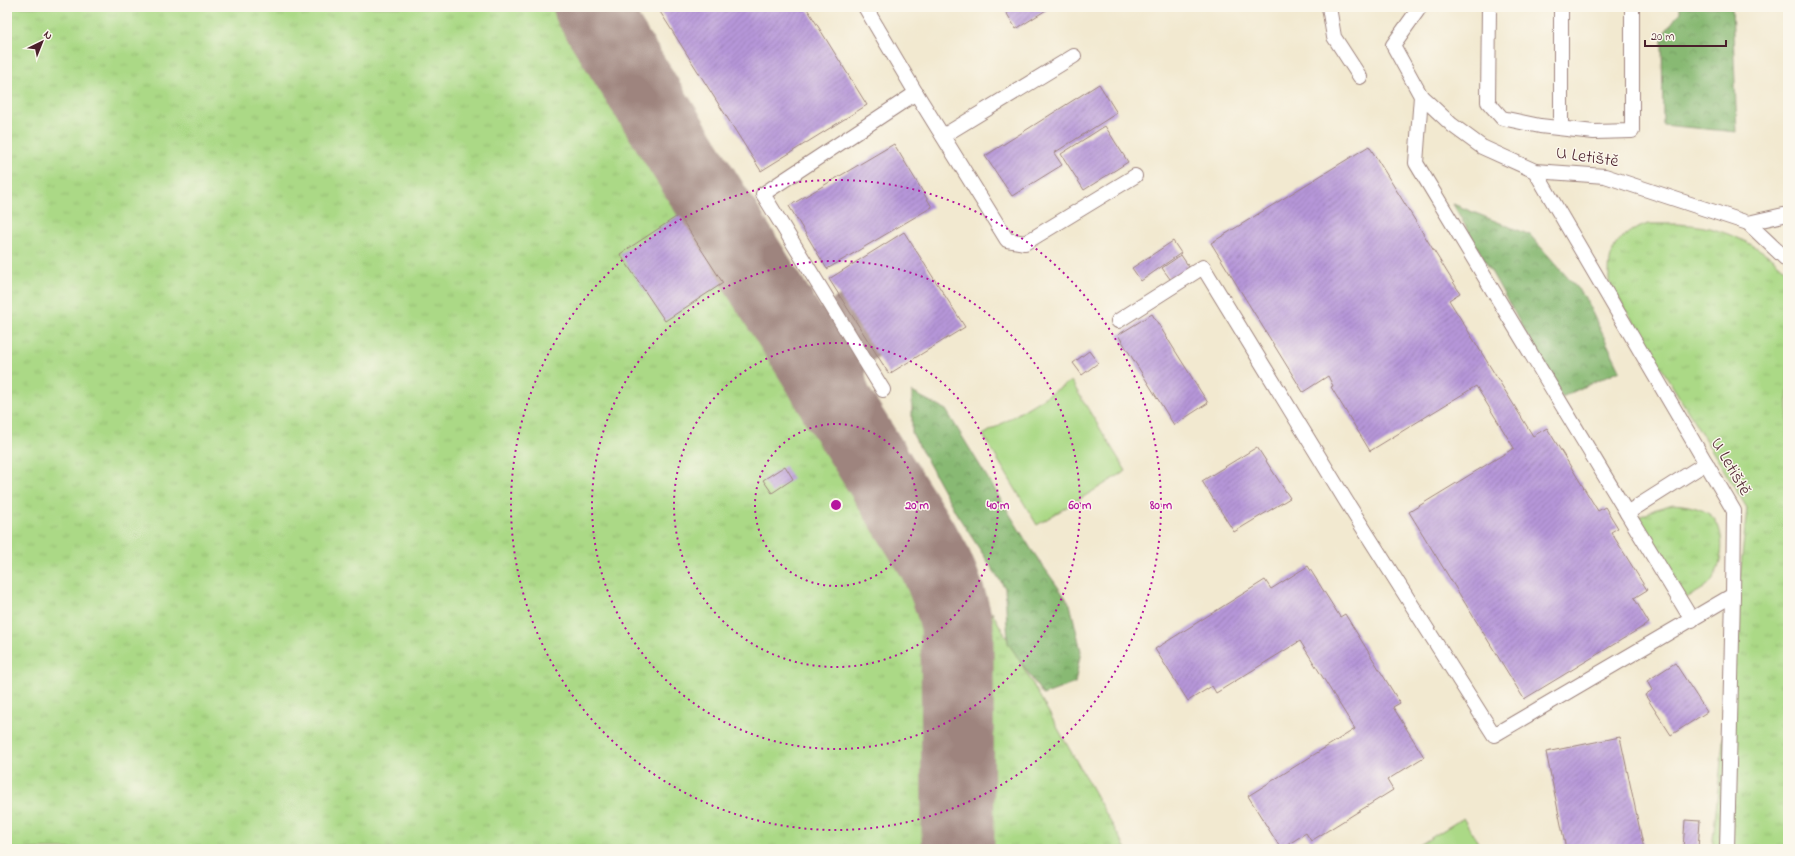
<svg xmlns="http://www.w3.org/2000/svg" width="1795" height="856" viewBox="0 0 1795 856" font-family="'Indie Flower',sans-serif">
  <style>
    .grass { fill: url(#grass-tufts); stroke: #7a7c58 }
    .forest { fill: url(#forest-crowns); stroke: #696c4f }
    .pitch { fill: #abd986; stroke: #7a7c58 }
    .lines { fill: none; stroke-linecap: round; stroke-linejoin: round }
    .taxiway { stroke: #9e847e; stroke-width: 73 }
    .building { fill: url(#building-hatch) }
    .lane-casing { stroke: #9e847e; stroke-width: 16 }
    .lane { stroke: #fff; stroke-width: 14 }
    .ring { fill: none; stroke: #b5179e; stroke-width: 2; stroke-dasharray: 2 4 }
    .labels { text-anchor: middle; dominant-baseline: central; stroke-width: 3; stroke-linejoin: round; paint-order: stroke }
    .street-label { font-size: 18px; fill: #4a1f2b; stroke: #fbf7ec }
    .centre { fill: #b5179e; stroke: #fbf7ec; stroke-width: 2 }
    .ring-label { font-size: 12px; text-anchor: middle; font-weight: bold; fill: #b5179e; stroke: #fbf7ec; stroke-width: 3; stroke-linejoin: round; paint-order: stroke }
  </style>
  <defs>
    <pattern id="grass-tufts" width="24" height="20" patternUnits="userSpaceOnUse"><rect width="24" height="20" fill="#abd986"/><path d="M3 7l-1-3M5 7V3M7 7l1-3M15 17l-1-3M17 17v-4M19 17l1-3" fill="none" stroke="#95ba74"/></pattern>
    <pattern id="forest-crowns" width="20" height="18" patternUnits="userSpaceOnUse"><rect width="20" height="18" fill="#88b973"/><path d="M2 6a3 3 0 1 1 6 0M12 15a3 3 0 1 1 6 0" fill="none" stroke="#71965f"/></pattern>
    <pattern id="building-hatch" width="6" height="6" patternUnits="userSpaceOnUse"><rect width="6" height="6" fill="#b696d9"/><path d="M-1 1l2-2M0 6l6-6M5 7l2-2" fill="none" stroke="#967ab0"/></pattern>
  </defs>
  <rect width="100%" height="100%" fill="#fbf7ec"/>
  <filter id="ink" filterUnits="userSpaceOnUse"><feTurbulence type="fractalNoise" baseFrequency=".025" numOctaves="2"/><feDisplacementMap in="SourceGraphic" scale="8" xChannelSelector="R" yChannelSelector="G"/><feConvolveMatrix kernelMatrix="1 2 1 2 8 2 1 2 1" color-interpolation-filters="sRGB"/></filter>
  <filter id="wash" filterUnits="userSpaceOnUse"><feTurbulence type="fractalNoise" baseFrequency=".012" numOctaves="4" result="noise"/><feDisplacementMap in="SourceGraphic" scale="16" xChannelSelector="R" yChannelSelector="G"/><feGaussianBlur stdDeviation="0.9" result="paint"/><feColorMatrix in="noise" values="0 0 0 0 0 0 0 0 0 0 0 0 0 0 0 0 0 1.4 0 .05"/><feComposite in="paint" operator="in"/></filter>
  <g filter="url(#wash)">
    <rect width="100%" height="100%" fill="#f2e9d0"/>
    <g class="grass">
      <polygon points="7,7 551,7 917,593 925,624 928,677 928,849 7,849"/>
      <path d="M1648 224C1667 224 1689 223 1709 228 1736 235 1769 251 1788 273V849H1712L1747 508 1609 282C1608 248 1615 236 1648 224Z"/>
      <path d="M1673 504C1685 505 1699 507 1709 514 1727 526 1724 564 1712 580 1706 589 1693 594 1684 599L1637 518 1656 509Z"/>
      <polygon points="992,612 1126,849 988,849 987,676"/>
    </g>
    <g class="forest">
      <polygon points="1680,7 1732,7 1737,132 1663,125 1662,36 1680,12"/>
      <polygon points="1453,204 1530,235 1584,296 1620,370 1562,397"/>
      <polygon points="912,392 946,410 1031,549 1070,604 1081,651 1075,683 1043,695 1008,643 1005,588 956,513 912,433"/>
    </g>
    <g class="pitch">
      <polygon points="1071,381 1126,471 1037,525 983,435"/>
      <polygon points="1463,818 1482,849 1413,849"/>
    </g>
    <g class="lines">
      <g class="taxiway">
        <path d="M590 7 817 370 837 405 934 560C944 582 952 603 957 626L958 849"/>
        <path d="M837 405C829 388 824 360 837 343 843 336 851 331 859 326"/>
      </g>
    </g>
    <g id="blocks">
      <g class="building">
        <polygon points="657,7 806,7 867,105 761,171"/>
        <polygon points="1003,7 1051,7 1016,29"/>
        <polygon points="1099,84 1117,113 1054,153 1062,165 1012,196 985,156"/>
        <polygon points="1105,126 1128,162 1084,190 1061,154"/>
        <polygon points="894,144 932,207 827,269 789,206"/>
        <polygon points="1369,146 1460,293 1449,300 1533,436 1547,428 1598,511 1605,507 1618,528 1611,532 1647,590 1634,598 1649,623 1524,699 1409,512 1514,448 1476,386 1370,451 1331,387 1333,386 1328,376 1303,392 1211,243"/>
        <polygon points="679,215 723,283 665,321 620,254"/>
        <polygon points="904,232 965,327 889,374 829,279"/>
        <polygon points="1173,241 1181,253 1141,281 1132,268"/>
        <polygon points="1181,255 1191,270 1173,283 1162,268"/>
        <polygon points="1152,314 1208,403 1174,425 1118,335"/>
        <polygon points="1089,351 1098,363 1082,375 1073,363"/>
        <polygon points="1257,447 1290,498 1234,532 1202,481"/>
        <polygon points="785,466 793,479 772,493 763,480"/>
        <polygon points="1308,566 1340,617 1345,614 1400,703 1393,707 1424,757 1387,780 1393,790 1311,841 1306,833 1281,849 1248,796 1355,729 1300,641 1216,693 1212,686 1188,701 1155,649 1265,580 1271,589"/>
        <polygon points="1675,663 1707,712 1671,735 1645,695 1652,690 1647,681"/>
        <polygon points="1620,737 1644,849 1566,849 1546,752"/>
        <polygon points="1685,820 1700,821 1698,849 1683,849"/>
      </g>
    </g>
  </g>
  <g filter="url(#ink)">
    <use href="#blocks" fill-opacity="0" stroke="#9e847e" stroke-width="1"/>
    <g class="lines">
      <g class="lane-casing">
        <g id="lane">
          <polyline points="865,7 916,93 763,194 883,390"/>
          <polyline points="1329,7 1334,37 1360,77"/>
          <polyline points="1420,7 1393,45 1421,96 1452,125 1482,147 1535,171 1605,176 1748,223 1788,261"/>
          <polyline points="1489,7 1488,102 1502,118 1540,126 1594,132 1632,131 1632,7"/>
          <polyline points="1561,7 1561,128"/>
          <polyline points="916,93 1007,240 1025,243 1135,176"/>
          <polyline points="1421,96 1416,163 1627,513 1706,463"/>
          <polyline points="943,136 1074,56"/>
          <polyline points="1535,171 1734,511 1733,595 1727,849"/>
          <polyline points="1748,223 1788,214"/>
          <polyline points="1118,321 1203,267 1346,501 1494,735 1733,595"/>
          <polyline points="1627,513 1692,620"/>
        </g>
      </g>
      <use href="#lane" class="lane"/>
    </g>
  </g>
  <g class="ring">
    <circle cx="836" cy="505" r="81"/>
    <circle cx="836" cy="505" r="162"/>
    <circle cx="836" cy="505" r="244"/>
    <circle cx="836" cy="505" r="325"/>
  </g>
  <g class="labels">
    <g class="street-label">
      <text transform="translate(1587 158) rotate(8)">U Letiště</text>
      <text transform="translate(1730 467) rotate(60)">U Letiště</text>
    </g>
  </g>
  <circle cx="836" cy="505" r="6" class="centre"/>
  <g class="ring-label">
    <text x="917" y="509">20 m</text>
    <text x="998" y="509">40 m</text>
    <text x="1080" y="509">60 m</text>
    <text x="1161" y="509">80 m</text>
  </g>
  <rect width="1795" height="856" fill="none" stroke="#fbf7ec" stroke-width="24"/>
  <g transform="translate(42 42) rotate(43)" stroke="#fbf7ec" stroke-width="3" paint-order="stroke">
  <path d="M0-3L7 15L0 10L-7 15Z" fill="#4a1f2b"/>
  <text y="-6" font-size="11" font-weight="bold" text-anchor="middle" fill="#4a1f2b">N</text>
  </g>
  <path d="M1645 40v6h81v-6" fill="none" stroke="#4a1f2b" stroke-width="2"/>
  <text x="1651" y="40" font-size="12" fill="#4a1f2b" stroke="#fbf7ec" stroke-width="3" paint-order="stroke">20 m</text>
</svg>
